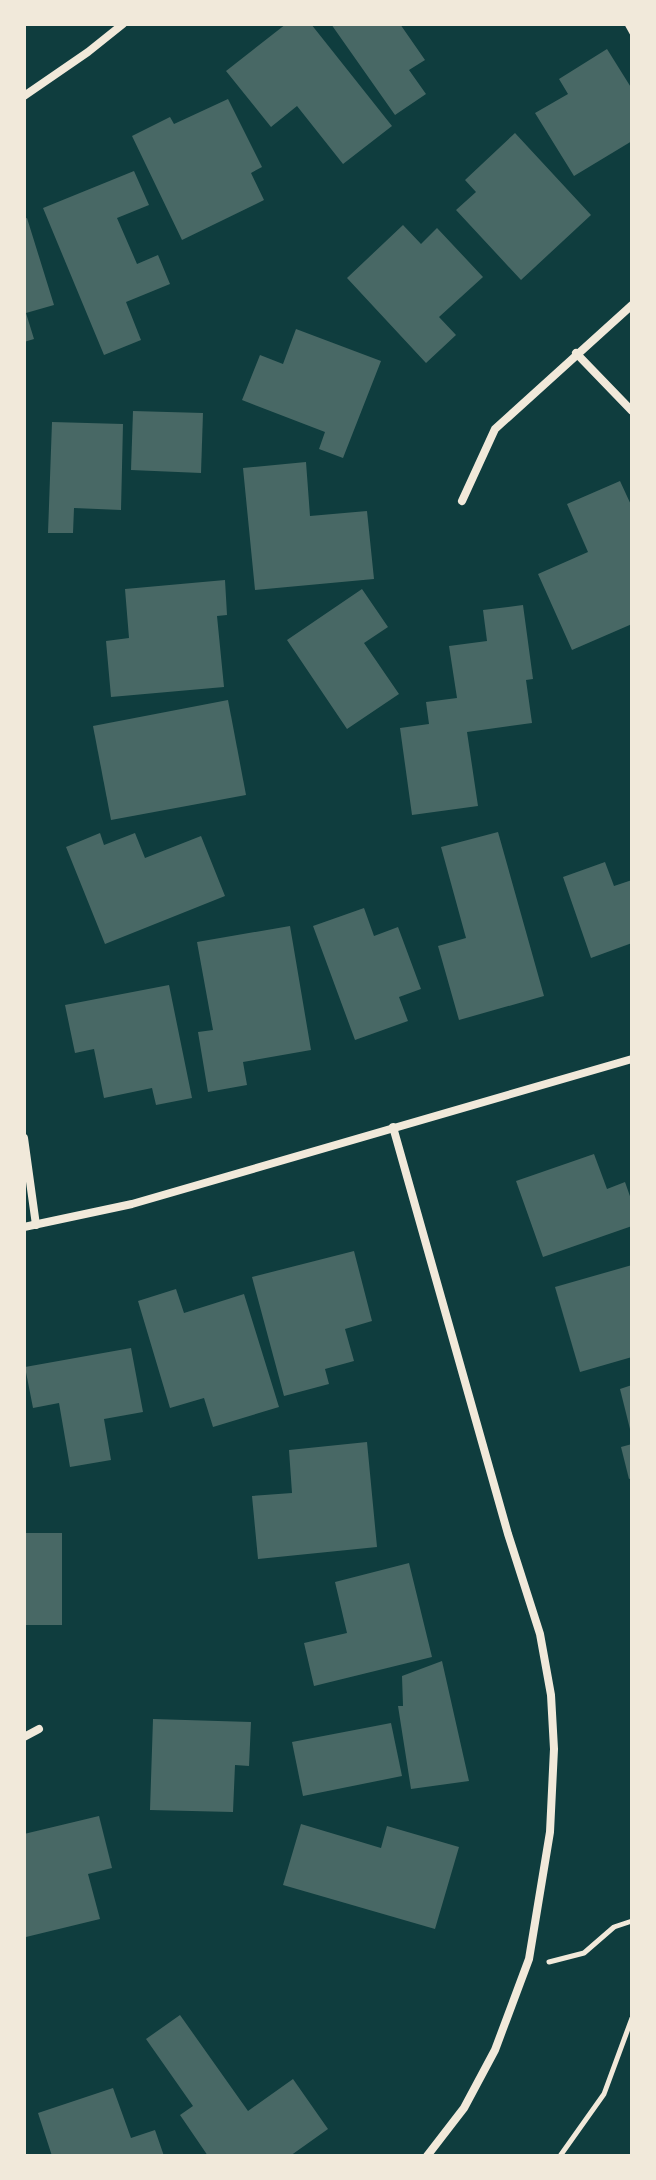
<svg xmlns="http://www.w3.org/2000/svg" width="656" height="2180" viewBox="0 0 656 2180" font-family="'PT Serif',serif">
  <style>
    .building { fill: #486865 }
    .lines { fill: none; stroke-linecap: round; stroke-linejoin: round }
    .path { stroke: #f1e9da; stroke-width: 5 }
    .minor { stroke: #f1e9da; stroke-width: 8 }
  </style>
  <rect width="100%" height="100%" fill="#0f3d3e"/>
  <g class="building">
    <polygon points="286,24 311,24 392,126 343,164 297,106 271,127 226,71"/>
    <polygon points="331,24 400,24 425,60 409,70 426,94 395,115"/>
    <polygon points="607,49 632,89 632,141 574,176 535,113 568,94 559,79"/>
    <polygon points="228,99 262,167 251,173 264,200 182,240 132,136 170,117 174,124"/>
    <polygon points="515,133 591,215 521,280 456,210 476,192 465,180"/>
    <polygon points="134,171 149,205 117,218 137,264 158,255 170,284 126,302 141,340 104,355 43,208"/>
    <polygon points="27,218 54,305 26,313 34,339 24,342 24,219"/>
    <polygon points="403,225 421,244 437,228 483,277 439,317 456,335 426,363 347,278"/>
    <polygon points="296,329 381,361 343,458 319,449 325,432 242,400 260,355 283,364"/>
    <polygon points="133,411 203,413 201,473 131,470"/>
    <polygon points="52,422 123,424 121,510 74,508 73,533 48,533"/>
    <polygon points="306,462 310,516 367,511 374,579 255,590 243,468"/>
    <polygon points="620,481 632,507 632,624 572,650 538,574 588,552 567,504"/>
    <polygon points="225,580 227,615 217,616 224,687 111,697 106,641 129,638 125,589"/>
    <polygon points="362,589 388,627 364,643 399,694 347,729 287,640"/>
    <polygon points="523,605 533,679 526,680 532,723 467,732 478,806 412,815 400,728 429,724 426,702 457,698 449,646 487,641 483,610"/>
    <polygon points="228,700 246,795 111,820 93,726"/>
    <polygon points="498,832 544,996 459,1020 438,946 466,938 441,847"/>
    <polygon points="100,833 104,845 135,833 145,858 201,836 225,896 105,944 66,847"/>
    <polygon points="605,862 614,886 632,880 632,943 591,958 563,877"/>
    <polygon points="364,908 374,936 398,927 421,989 399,997 408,1021 355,1040 313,926"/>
    <polygon points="290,926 311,1050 243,1062 247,1085 208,1092 198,1032 213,1030 197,942"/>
    <polygon points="169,985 192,1098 156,1105 152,1088 104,1098 94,1049 75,1053 65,1005"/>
    <polygon points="594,1154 607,1189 625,1182 632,1202 632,1226 543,1257 516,1181"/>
    <polygon points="354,1251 372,1321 345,1329 354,1361 325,1369 329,1384 284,1396 252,1277"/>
    <polygon points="632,1265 632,1357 580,1372 555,1287"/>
    <polygon points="176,1289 184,1313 244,1294 279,1407 213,1427 204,1398 170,1408 138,1301"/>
    <polygon points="131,1348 143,1412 104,1419 111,1460 70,1467 59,1403 33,1408 25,1367"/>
    <polygon points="632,1385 632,1433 631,1433 620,1389"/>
    <polygon points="367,1442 377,1547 258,1559 252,1496 292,1493 289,1450"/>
    <polygon points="632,1444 632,1478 629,1479 621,1447"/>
    <rect x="24" y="1533" width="38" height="92"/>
    <polygon points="409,1563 432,1657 314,1686 304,1643 347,1633 335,1582"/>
    <polygon points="442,1661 469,1781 411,1789 398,1706 403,1706 402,1676"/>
    <polygon points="153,1719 251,1722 249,1766 235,1765 233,1812 150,1810"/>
    <polygon points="391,1723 402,1776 303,1796 292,1742"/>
    <polygon points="99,1816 112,1868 88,1874 100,1919 26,1937 24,1834"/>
    <polygon points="301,1824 381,1848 387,1826 459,1847 435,1929 283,1885"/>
    <polygon points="180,2015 248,2111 293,2079 328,2129 290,2156 208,2156 180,2115 193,2106 146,2039"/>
    <polygon points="113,2088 131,2138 155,2130 164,2156 52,2156 38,2113"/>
  </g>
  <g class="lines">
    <g class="path">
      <polyline points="627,24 632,33"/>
      <polyline points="549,1962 584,1953 614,1927 632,1921"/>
      <polyline points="560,2156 604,2094 632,2018"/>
    </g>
    <g class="minor">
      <polyline points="24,96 88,52 123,24"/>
      <polyline points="576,353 632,411"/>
      <polyline points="462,501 495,429 632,305"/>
      <polyline points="393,1127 508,1534 540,1634 551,1695 554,1749 550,1832 529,1959 495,2050 464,2108 427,2156"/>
      <polyline points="24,1138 36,1225"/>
      <polyline points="24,1227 132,1204 632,1059"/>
      <polyline points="24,1737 39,1729"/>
    </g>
  </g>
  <rect width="656" height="2180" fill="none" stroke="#f1e9da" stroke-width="52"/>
</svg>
